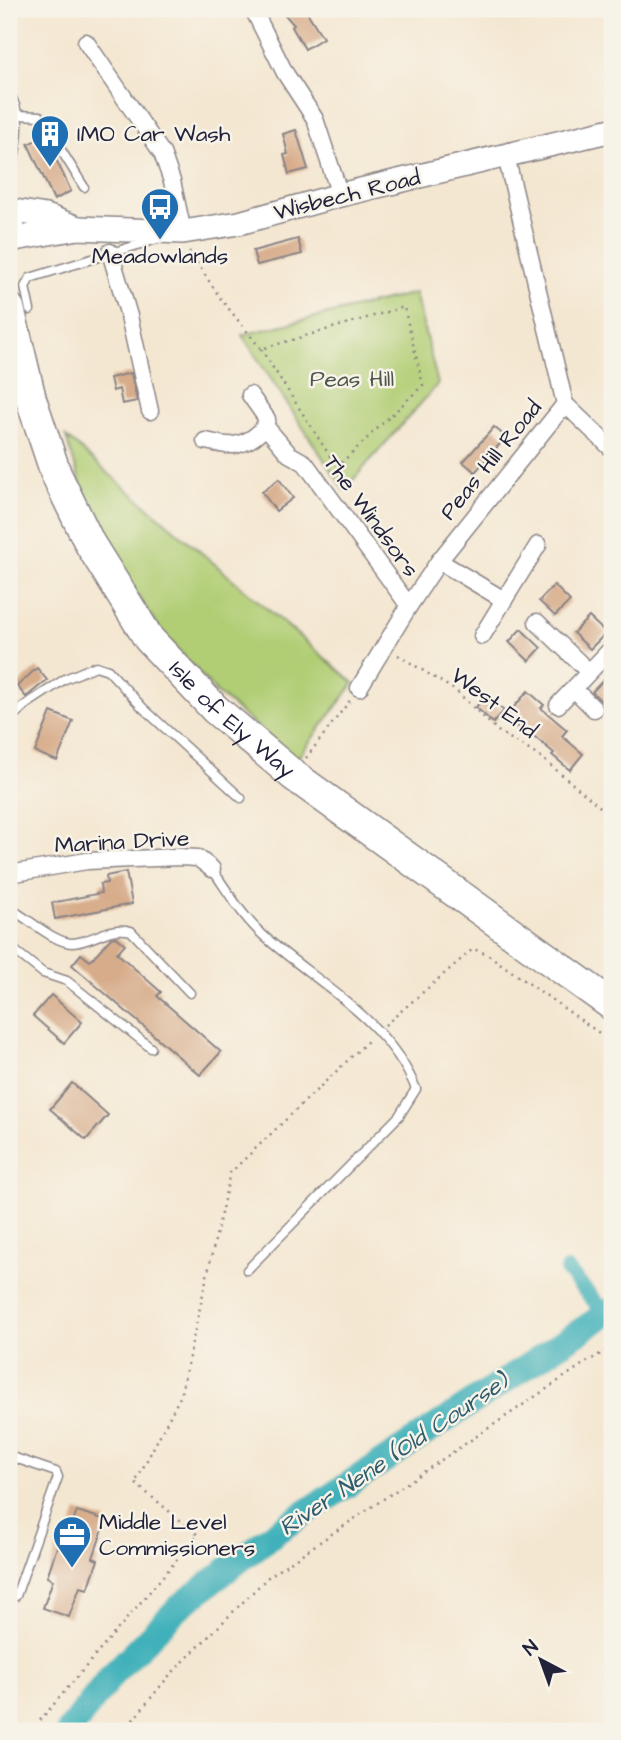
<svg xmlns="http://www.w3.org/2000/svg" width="621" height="1740" viewBox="0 0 621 1740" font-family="'Architects Daughter',sans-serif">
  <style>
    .green { fill: #b1ce75; stroke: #6a7858; stroke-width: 2 }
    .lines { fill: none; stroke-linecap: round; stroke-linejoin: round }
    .canal { stroke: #41b1ba; stroke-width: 16 }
    .river { stroke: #41b1ba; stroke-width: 26 }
    .building { fill: #d7ac8a }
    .lane-casing { stroke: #8b8486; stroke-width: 11 }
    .street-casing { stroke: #8b8486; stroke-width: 19 }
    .secondary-casing { stroke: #8b8486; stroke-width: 26 }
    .highway-casing { stroke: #8b8486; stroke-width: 33 }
    .path { stroke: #8b8486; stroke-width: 2.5; stroke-dasharray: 2 5; stroke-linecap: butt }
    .lane { stroke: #fff; stroke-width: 8 }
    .street { stroke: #fff; stroke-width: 16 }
    .secondary { stroke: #fff; stroke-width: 23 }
    .highway { stroke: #fff; stroke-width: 30 }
    .labels { text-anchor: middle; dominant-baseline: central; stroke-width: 5; stroke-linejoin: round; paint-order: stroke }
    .poi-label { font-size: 23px; fill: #22223b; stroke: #f7f3e8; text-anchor: start }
    .street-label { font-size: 23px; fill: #22223b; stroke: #f7f3e8 }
    .park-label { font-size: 23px; fill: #4d564c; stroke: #f7f3e8 }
    .water-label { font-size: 24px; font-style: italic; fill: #2e5b6e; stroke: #f7f3e8 }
  </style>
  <rect width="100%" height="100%" fill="#f7f3e8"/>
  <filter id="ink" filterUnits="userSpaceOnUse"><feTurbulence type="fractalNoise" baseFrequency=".0143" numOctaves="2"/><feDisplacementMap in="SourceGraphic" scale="14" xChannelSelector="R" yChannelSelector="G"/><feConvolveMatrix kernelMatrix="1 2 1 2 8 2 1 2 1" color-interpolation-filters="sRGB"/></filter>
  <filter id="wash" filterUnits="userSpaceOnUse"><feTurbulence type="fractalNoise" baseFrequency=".00686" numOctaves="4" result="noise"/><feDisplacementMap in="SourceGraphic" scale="28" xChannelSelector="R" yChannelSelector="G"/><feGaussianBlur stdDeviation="1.57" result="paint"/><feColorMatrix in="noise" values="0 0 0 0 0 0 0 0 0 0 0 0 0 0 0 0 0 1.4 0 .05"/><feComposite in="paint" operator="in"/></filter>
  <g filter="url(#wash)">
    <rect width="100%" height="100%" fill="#f4e7d1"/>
    <g class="green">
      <polygon points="415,293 438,384 344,490 242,335"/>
      <polygon points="66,437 354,683 296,760 217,693 161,631 121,570 87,503"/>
    </g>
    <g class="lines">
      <polyline class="canal" points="567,1270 606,1314"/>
      <polyline class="river" points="69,1731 112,1675 179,1607 276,1532 612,1310"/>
    </g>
    <g id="blocks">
      <g class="building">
        <polygon points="280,9 305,9 323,38 305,49 292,27 294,25"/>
        <polygon points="296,130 308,169 289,174 284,155 288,154 283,134"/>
        <polygon points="45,136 71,191 54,200 28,144"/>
        <polygon points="298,239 302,254 257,265 253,251"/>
        <polygon points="131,373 137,401 122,404 119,389 113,391 110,378"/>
        <polygon points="494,427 506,437 475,472 463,462"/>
        <polygon points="279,479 293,498 276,511 262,492"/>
        <polygon points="554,585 570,601 555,616 539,601"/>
        <polygon points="589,617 606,633 590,649 573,633"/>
        <polygon points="521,629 541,648 529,661 509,642"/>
        <polygon points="37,668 47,680 26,697 17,686"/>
        <polygon points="612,671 612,701 607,707 592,692"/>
        <polygon points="528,691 544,705 541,708 567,730 562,736 583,754 570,770 552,755 554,753 524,728 521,730 506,716"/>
        <polygon points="486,695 504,711 493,723 476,707"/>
        <polygon points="51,712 73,721 57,761 35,752"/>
        <polygon points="126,872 132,904 55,919 52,903 101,893 100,884 107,883 106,876"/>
        <polygon points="116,937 125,944 117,953 161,992 157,996 221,1052 200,1075 72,965 81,954 90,961 111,938"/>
        <polygon points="51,995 82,1022 64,1043 33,1016"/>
        <polygon points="72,1083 108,1115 86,1140 50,1109"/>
        <polygon points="77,1511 106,1520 93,1558 98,1560 88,1589 80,1587 69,1617 43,1608 53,1580 47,1577 57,1547 64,1549"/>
      </g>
    </g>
  </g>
  <g filter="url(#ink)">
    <use href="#blocks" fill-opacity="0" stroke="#8b8486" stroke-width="2"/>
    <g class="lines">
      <g class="lane-casing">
        <g id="lane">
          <path d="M9 94C25 114 16 154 9 177"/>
          <polyline points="18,115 40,116 84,187"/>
          <polyline points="30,310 25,287 30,278 157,239"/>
          <polyline points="9,720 24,706 65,679 96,666 108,670 143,708 241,798"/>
          <path d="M212 869C229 893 243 918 265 937 319 984 388 1020 416 1089L399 1116 247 1270"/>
          <path d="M9 908C25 916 54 943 72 943 93 942 109 925 131 931L190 993"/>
          <polyline points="9,946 43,973 67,981 151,1048"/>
          <polyline points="9,1456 56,1472 58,1477 16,1596"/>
        </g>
      </g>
      <g class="street-casing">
        <g id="street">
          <polyline points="253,9 285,73 315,119 340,195"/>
          <polyline points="86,42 162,153 172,181 183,232"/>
          <polyline points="110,252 129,316 150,411"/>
          <polyline points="565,404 612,449"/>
          <polyline points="266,427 289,454 305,463 409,606"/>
          <path d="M205 441C213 442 224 446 233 445 247 444 265 432 267 419L250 395"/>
          <polyline points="439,561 504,600 538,545"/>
          <polyline points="537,622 589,672"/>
          <polyline points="482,636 504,600"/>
          <polyline points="359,688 409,606 439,561 565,404 506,156"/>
          <polyline points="574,689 594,709"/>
          <polyline points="558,705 612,648"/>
          <polyline points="9,874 87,861 179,857 198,858 212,869"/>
        </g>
      </g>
      <g class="secondary-casing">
        <g id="secondary">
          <polyline points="9,210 46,216 75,227"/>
          <polyline points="9,240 78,228 183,232 239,223 340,195 612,130"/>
        </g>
      </g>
      <g class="highway-casing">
        <g id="highway">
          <polyline points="9,214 9,234"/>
          <path id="s1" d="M9 308 31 399 56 474 90 544 149 639 215 709 293 775 612 1005"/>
        </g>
      </g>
      <g class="path">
        <polyline points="189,251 221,299 261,349 404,307 423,385 337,467"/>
        <polyline points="261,349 337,467 343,487"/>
        <polyline points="398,655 456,691 498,731 542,758 612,817"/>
        <polyline points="306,758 351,699"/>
        <polyline points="385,1025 473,949 487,954 612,1042"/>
        <polyline points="31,1731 198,1535 135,1483 180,1397 230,1173 370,1039"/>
        <polyline points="124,1731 168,1677 268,1577 582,1365 612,1347"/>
      </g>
      <use href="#lane" class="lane"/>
      <use href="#street" class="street"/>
      <use href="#secondary" class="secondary"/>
      <use href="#highway" class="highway"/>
    </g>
  </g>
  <defs>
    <g id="building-pin" transform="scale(2.0125)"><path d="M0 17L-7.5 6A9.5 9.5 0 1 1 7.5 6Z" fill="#1f6fb2" stroke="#f7f3e8"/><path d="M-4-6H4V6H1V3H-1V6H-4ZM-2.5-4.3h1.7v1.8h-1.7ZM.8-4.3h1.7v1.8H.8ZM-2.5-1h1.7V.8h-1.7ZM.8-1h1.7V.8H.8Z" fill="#fff"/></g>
    <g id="bus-pin" transform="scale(2.0125)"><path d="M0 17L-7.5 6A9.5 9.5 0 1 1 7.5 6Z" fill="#1f6fb2" stroke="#f7f3e8"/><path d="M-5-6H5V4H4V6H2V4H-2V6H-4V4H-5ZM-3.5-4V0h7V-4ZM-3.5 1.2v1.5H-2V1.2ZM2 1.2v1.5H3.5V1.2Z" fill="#fff"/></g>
    <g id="office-pin" transform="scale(2.0125)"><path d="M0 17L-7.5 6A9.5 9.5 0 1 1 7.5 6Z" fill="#1f6fb2" stroke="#f7f3e8"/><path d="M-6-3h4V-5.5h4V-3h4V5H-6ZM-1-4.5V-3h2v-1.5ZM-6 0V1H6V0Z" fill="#fff"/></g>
  </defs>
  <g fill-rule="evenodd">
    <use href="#building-pin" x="50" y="134"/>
    <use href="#bus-pin" x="160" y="207"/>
    <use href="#office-pin" x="72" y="1535"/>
  </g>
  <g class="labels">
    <g class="poi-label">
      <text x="77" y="134">IMO Car Wash</text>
      <text x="160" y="256" text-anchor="middle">Meadowlands</text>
      <text x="99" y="1522">Middle Level<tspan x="99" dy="26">Commissioners</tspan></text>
    </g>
    <g class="street-label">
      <text transform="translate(347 195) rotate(-14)">Wisbech Road</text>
      <text transform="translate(491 460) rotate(-51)">Peas Hill Road</text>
      <text transform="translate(371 516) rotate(54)">The Windsors</text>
      <text transform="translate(494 703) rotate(37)">West End</text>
      <text stroke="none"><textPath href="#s1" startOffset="478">Isle of Ely Way</textPath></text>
      <text transform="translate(122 842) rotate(-3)">Marina Drive</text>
    </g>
    <g class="park-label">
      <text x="352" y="379">Peas Hill</text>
    </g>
    <g class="water-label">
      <text transform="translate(394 1455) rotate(-34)">River Nene (Old Course)</text>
    </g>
  </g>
  <rect width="621" height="1740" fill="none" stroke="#f7f3e8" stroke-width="35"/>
  <g transform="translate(541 1660) rotate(319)" stroke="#f7f3e8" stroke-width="5" paint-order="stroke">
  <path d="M0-5L12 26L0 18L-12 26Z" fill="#22223b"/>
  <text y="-10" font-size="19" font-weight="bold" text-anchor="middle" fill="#22223b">N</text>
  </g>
</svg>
